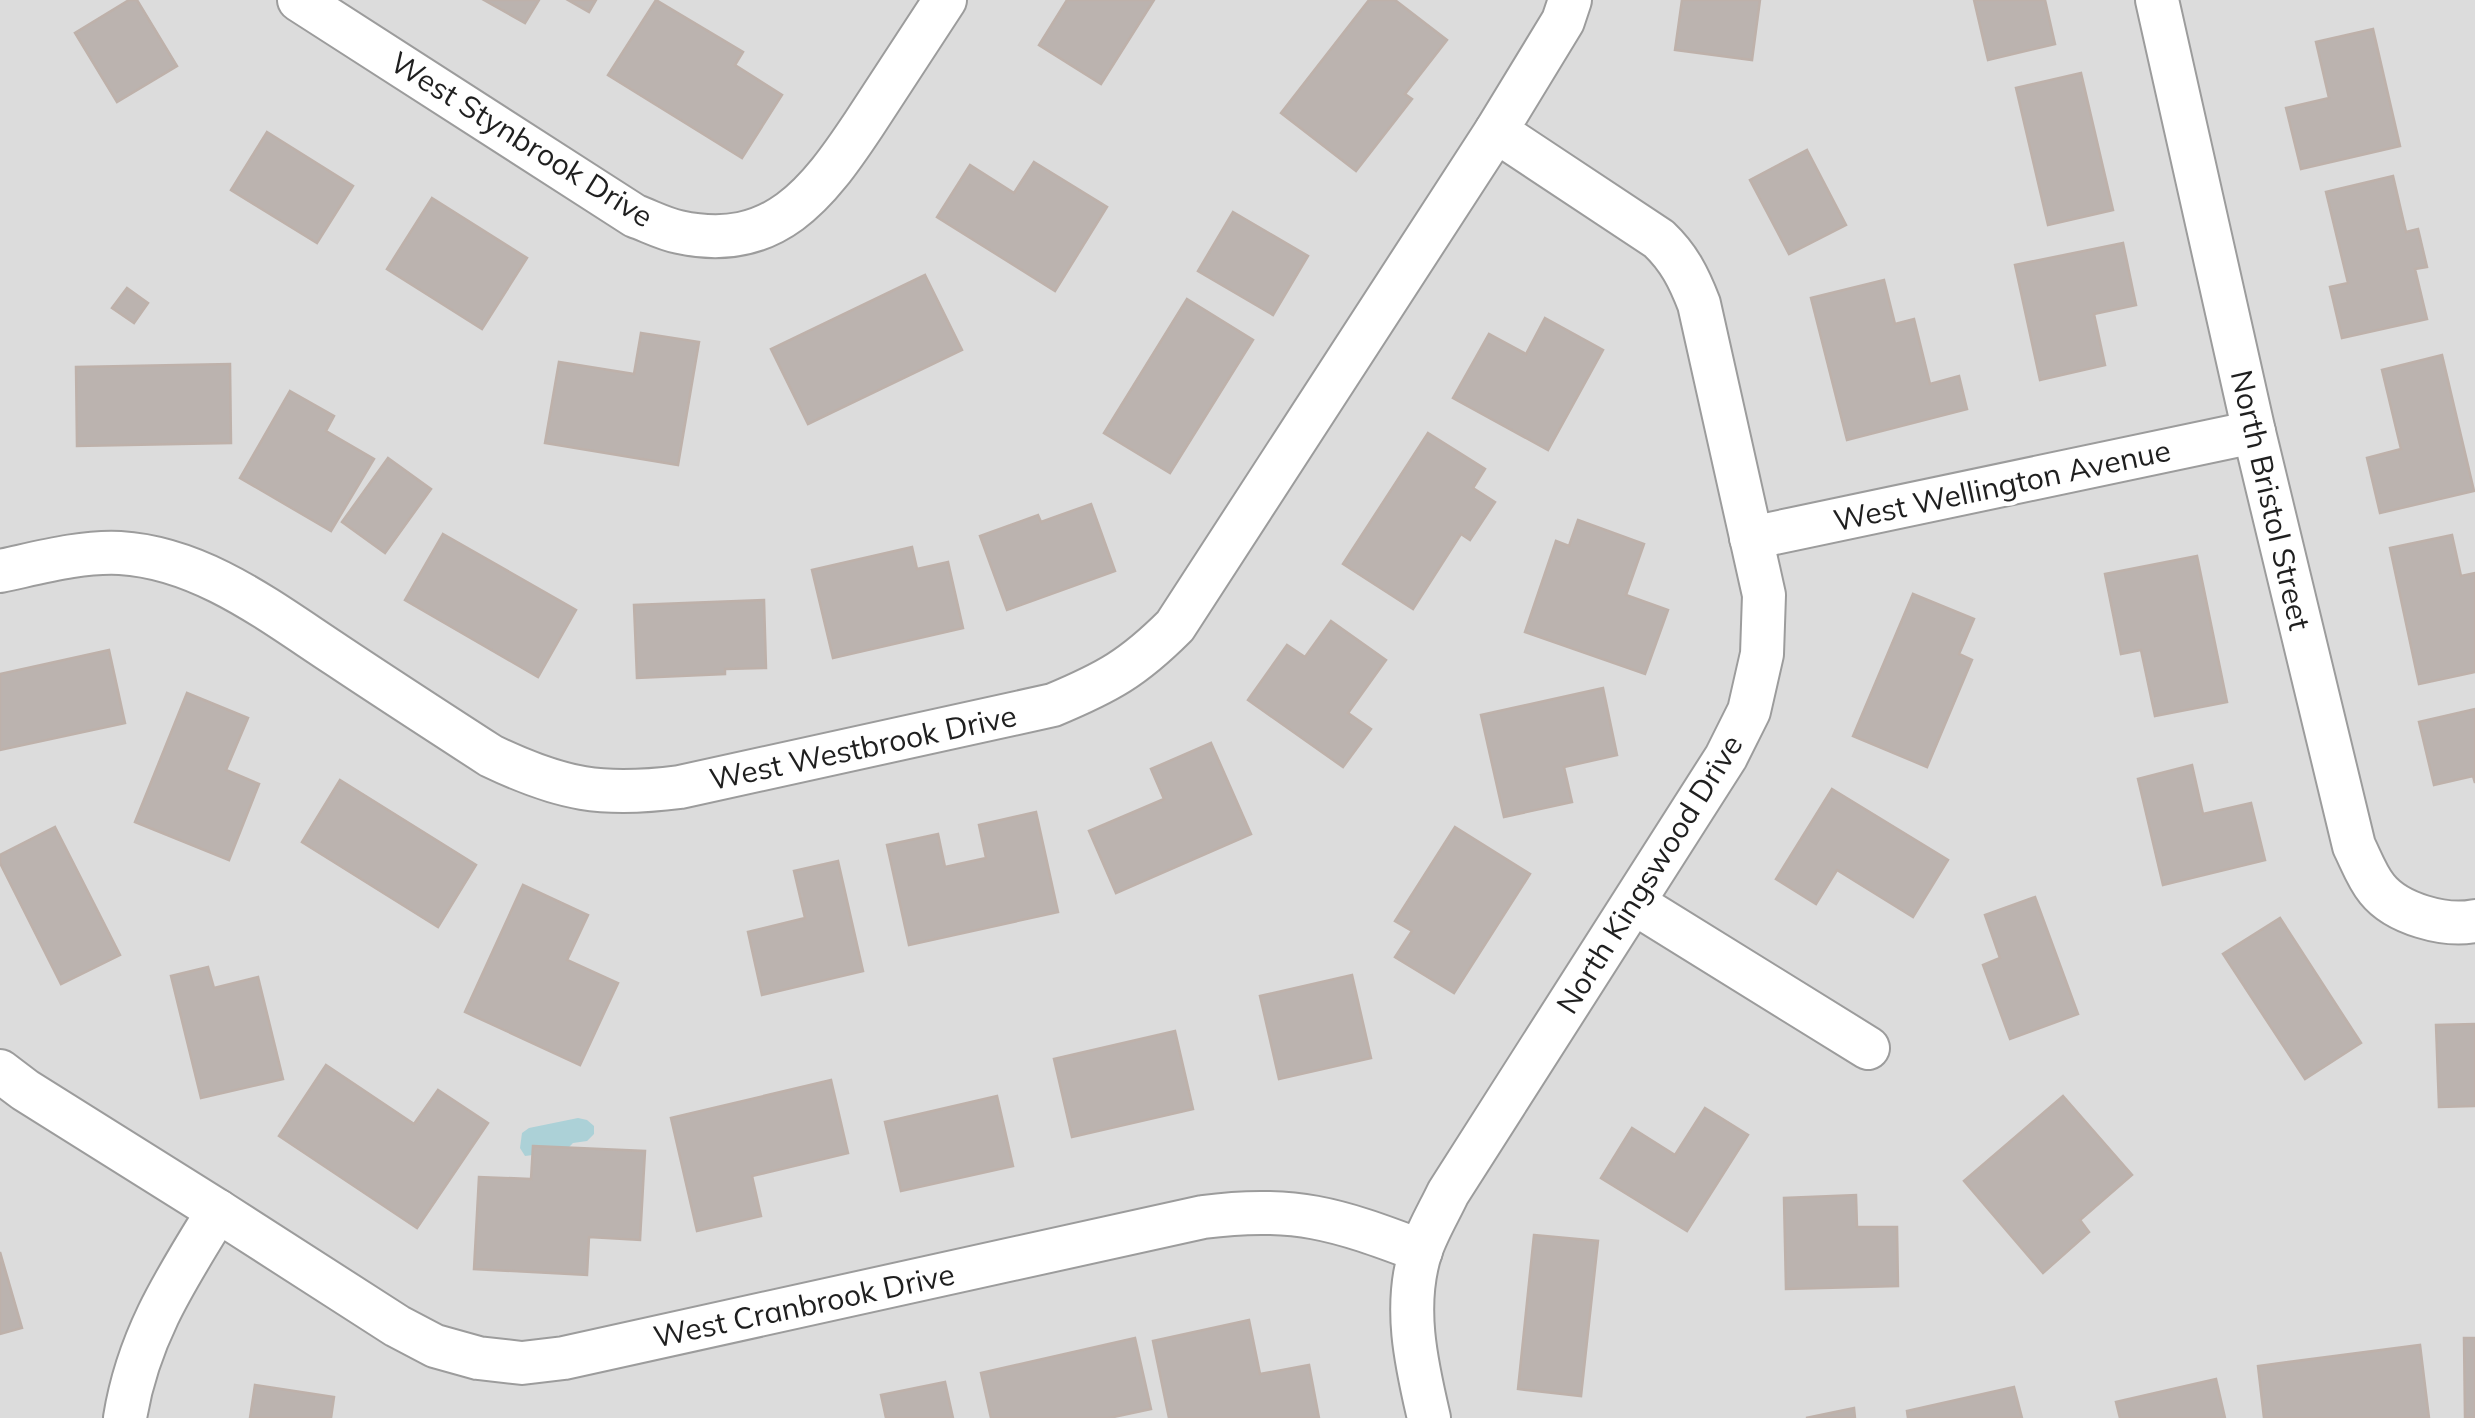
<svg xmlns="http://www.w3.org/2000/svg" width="2475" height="1418" viewBox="0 0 2475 1418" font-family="Mulish,sans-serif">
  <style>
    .residential { fill: #dcdcdc }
    .water { fill: #acd1d7 }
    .building { fill: #bbb3af; stroke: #beb1aa; stroke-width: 2.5 }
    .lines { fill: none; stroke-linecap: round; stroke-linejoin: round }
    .minor-casing { stroke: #9c9c9c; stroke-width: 46 }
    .minor { stroke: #fff; stroke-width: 42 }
    .labels { text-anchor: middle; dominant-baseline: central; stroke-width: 9; stroke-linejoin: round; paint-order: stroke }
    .street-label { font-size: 30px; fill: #1f1f1f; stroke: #fff }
  </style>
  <rect width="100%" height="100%" fill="#eeebe6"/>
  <rect class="residential" x="0" y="0" width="2475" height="1418"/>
  <polygon class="water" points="578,1118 587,1120 594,1126 594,1134 587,1141 573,1143 568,1148 533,1155 525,1156 520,1148 522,1133 529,1128"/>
  <g class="building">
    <polygon points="129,0 137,0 177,66 117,102 75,33"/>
    <polygon points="484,0 539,0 525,23"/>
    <polygon points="568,0 596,0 589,12"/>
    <polygon points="656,0 743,52 735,65 782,95 742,158 608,75"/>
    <polygon points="1067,0 1154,0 1101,84 1039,45"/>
    <polygon points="1369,0 1395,0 1447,40 1405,94 1412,99 1356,171 1281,113"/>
    <polygon points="1682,0 1760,0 1752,60 1675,50"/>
    <polygon points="1974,0 2045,0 2055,44 1988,60"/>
    <polygon points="2373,29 2400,146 2301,169 2286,108 2329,98 2316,42"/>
    <polygon points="2081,73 2113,210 2048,225 2016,88"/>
    <polygon points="267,132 353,186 317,243 231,190"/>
    <polygon points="1807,150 1846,225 1789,254 1750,180"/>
    <polygon points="1034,162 1107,207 1055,291 937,217 970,165 1014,193"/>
    <polygon points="2393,176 2406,232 2418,229 2427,267 2415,269 2427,319 2342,338 2330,287 2348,283 2326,192"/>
    <polygon points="432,198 527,258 482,329 387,269"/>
    <polygon points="1233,212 1308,256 1273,315 1198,271"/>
    <polygon points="2123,243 2136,305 2094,314 2105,365 2040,380 2015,265"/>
    <polygon points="925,275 962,350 808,424 771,349"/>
    <polygon points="1884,280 1895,324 1914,319 1930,384 1959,376 1967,409 1847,440 1811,298"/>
    <polygon points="127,288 148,303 134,323 112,308"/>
    <polygon points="1187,299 1253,340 1170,473 1104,433"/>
    <polygon points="1545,318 1603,350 1548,450 1453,398 1489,334 1526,354"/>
    <polygon points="641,333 699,342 678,465 545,443 559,362 634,374"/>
    <polygon points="2442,355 2474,491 2380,513 2367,458 2401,449 2382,370"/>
    <polygon points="230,364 231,443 77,446 76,367"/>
    <polygon points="290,391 334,416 326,431 374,459 331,531 240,478"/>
    <polygon points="1428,433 1485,469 1473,488 1495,502 1470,540 1461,534 1413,609 1343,564"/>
    <polygon points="388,458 431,489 385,553 342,522"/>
    <polygon points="1091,504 1115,571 1007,610 980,536 1038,515 1041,522"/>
    <polygon points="1578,520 1644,544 1626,595 1668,610 1645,674 1525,632 1556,541 1569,546"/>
    <polygon points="443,534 576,610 538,677 405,600"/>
    <polygon points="2452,535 2461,576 2475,573 2475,672 2419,684 2390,548"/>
    <polygon points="912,547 917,569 948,562 963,628 833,658 812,570"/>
    <polygon points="2197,556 2227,702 2155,716 2141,650 2121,654 2105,574"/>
    <polygon points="1913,594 1974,619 1959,654 1972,660 1927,767 1853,736"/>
    <polygon points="764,600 766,668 725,669 725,674 637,678 634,605"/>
    <polygon points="1331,621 1386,660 1348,713 1371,729 1343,767 1248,700 1287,645 1305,657"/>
    <polygon points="109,650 125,723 0,750 0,674"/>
    <polygon points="1603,688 1617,755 1564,767 1572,802 1504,817 1481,715"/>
    <polygon points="187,693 248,718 226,770 259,784 229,860 135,822"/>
    <polygon points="2475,709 2475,783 2473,776 2434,785 2419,722"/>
    <polygon points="1211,743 1251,834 1116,893 1089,831 1164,799 1151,769"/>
    <polygon points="2192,765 2203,814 2251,803 2265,860 2163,885 2138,779"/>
    <polygon points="340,780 476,865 438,927 302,842"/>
    <polygon points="1832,789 1948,860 1913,917 1837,870 1816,904 1776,879"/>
    <polygon points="1036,812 1058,912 909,945 887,845 938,834 945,867 986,858 979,825"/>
    <polygon points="55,827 120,955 61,984 0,863 0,855"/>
    <polygon points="1455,827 1530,874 1454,993 1395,957 1412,931 1395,921"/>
    <polygon points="838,861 863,971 762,995 748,932 805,918 794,871"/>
    <polygon points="523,885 588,915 567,960 618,983 580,1065 465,1012"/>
    <polygon points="2035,897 2078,1014 2010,1039 1983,965 2000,958 1985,915"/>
    <polygon points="2280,918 2361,1043 2305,1079 2223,954"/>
    <polygon points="208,967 214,988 258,977 283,1079 201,1098 171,976"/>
    <polygon points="1352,975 1371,1058 1279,1079 1260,996"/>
    <polygon points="2475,1024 2475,1106 2439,1107 2436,1025"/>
    <polygon points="1175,1031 1193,1109 1072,1137 1054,1059"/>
    <polygon points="326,1065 414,1124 438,1090 488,1123 417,1228 279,1136"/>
    <polygon points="831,1080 848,1153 752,1176 761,1216 697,1231 671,1118"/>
    <polygon points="997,1096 1013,1166 901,1191 885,1122"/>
    <polygon points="2063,1096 2132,1175 2080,1220 2089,1232 2043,1273 1964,1181"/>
    <polygon points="1705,1108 1748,1135 1687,1231 1601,1178 1632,1128 1675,1155"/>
    <polygon points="533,1146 645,1151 640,1240 589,1237 587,1275 474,1269 479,1177 531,1179"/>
    <polygon points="1856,1195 1857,1227 1897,1227 1898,1286 1786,1289 1784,1198"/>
    <polygon points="1534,1235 1598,1241 1581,1396 1518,1389"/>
    <polygon points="0,1252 22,1328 0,1334"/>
    <polygon points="1249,1320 1260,1374 1309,1365 1319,1418 1169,1418 1153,1341"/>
    <polygon points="1135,1338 1151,1409 1109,1418 991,1418 981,1373"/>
    <polygon points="2464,1338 2475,1338 2475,1418 2465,1418"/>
    <polygon points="2420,1345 2429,1418 2264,1418 2258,1366"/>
    <polygon points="2216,1379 2225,1418 2120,1418 2116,1402"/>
    <polygon points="945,1382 953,1418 886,1418 881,1395"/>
    <polygon points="255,1385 334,1397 331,1418 250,1418"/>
    <polygon points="2014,1387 2022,1418 1908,1418 1907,1411"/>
    <polygon points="1854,1408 1855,1418 1806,1418"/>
  </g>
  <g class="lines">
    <g class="minor-casing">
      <g id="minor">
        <path d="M299 0 635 216C649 221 664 229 679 232 774 253 818 193 864 124 891 82 918 41 945 0"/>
        <path d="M2157 0 2254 432 2354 846C2361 860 2367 877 2377 889 2397 914 2445 927 2475 921"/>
        <polyline points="1751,538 2254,432"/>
        <path d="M0 571C38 563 81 551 120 553 203 558 272 613 338 656 389 690 440 723 491 756 562 790 602 797 680 787L1053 705C1108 682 1133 668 1175 626L1496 131 1563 21 1570 0"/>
        <polyline points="1634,903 1868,1048"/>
        <path d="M0 1071 25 1090 218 1211C176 1279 138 1337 125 1418"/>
        <path d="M218 1211 397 1326 435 1346 478 1358 522 1363 564 1358 1203 1217C1294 1205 1337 1219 1421 1251"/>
        <path d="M1429 1418C1416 1363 1403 1305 1421 1250 1428 1230 1439 1212 1448 1193L1726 757 1749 711 1762 654 1764 595 1699 304C1689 278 1679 258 1659 239L1496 131"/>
      </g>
    </g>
    <use href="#minor" class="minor"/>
  </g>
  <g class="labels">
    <g class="street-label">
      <text transform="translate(522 139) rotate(32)">West Stynbrook Drive</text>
      <text transform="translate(2002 485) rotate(-12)">West Wellington Avenue</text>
      <text transform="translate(2271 500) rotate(77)">North Bristol Street</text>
      <text transform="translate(863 747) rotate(-12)">West Westbrook Drive</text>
      <text transform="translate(1649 874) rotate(-58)">North Kingswood Drive</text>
      <text transform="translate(804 1305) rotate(-12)">West Cranbrook Drive</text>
    </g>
  </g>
</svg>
